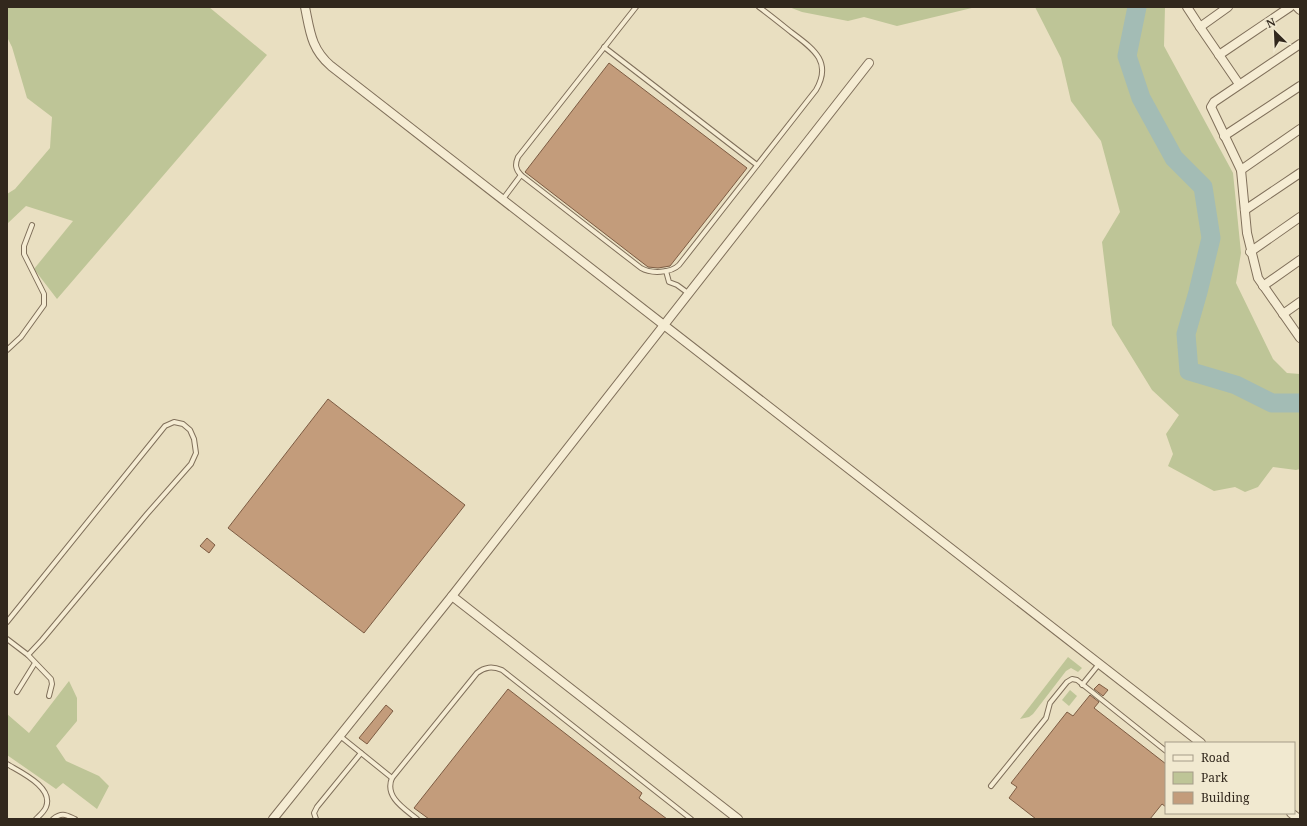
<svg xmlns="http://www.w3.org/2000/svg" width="1307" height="826" viewBox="0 0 1307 826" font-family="'Noto Serif',serif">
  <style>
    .green { fill: #bec597 }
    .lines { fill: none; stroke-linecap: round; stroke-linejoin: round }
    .river { stroke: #a3bcb5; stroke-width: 19 }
    .building { fill: #c39c7b; stroke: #7d5c43 }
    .lane-casing { stroke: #80705b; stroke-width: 6 }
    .street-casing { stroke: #80705b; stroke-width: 10 }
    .lane { stroke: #f5ecd3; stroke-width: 4 }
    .street { stroke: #f5ecd3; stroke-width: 8 }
  </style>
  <rect width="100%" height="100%" fill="#e9dfc1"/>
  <g class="green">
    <polygon points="7,7 209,7 267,55 57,299 34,269 73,221 26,206 7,224 7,194 15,189 50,148 52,117 27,98 12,47 7,37"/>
    <polygon points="789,7 976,7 897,26 864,17 848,21 802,12"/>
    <polygon points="1035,7 1165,7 1164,46 1233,173 1241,253 1236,283 1273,359 1287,373 1300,374 1300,469 1296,470 1273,467 1258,487 1245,492 1235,487 1214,491 1168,466 1173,454 1166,434 1179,415 1152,390 1112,325 1102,242 1120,212 1101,141 1071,101 1061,58"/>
    <polygon points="1068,657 1082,668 1078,672 1071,668 1066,671 1033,714 1029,717 1020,719"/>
    <polygon points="69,681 77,698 77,721 56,746 66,761 99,776 109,786 97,809 63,783 56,789 7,755 7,714 29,733"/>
    <polygon points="1070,690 1077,696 1069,706 1062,700"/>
  </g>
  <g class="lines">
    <polyline class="river" points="1137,7 1127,56 1141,98 1174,158 1203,187 1211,238 1198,292 1186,334 1189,371 1236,385 1272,403 1300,403"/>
  </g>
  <g class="building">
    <polygon points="609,63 747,168 670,266 658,268 648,267 525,172"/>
    <polygon points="328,399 465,505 364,633 228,528"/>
    <polygon points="207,538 215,545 209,553 200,546"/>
    <polygon points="1099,684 1108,690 1103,696 1094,689"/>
    <polygon points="508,689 642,793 639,798 667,819 429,819 414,808"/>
    <polygon points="1090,695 1099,702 1094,708 1166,764 1166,807 1162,804 1150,819 1036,819 1009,798 1017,787 1011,783 1067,712 1073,716"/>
    <polygon points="386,705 393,711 367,744 359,738"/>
  </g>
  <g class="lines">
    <g class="lane-casing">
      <g id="lane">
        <path d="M636 7 518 157C515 164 515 169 521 175L641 268C651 274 671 273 679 265L816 90C833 61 812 48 791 32 781 24 770 15 759 7"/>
        <polyline points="604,47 757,165"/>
        <polyline points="503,199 521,175"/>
        <polyline points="666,271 669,282 677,285 688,293"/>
        <polyline points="7,350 21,337 44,305 44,294 24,254 24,246 32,225"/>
        <polyline points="7,622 165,426 174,422 183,424 190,430 194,439 196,453 191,464 147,514 42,640 28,655 7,639"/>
        <polyline points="28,655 51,679 52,684 49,696"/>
        <polyline points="1082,685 1099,664"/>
        <polyline points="17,692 35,663"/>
        <polyline points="340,736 392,778"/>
        <path d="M7 764C20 772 54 787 46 807 44 812 40 815 36 819"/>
        <polyline points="991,786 1046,718 1050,703 1067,682 1072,679 1077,680 1166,751"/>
        <path d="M53 819C62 812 66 815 75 819"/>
        <polyline points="316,819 314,813 317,807 361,753"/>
        <path d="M417 819C405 809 384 797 392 778L477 673C485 667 492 666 502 670L691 819"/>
      </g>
    </g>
    <g class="street-casing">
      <g id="street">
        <path d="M305 7C310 31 311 49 331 66L1201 743"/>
        <polyline points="1187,7 1200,27 1239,84"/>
        <polyline points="1297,7 1300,10"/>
        <polyline points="1200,27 1228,7"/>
        <polyline points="1300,44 1214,102 1211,107 1241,170 1247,233 1258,278 1300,338"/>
        <polyline points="1219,55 1290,7"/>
        <polyline points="1224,136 1300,86"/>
        <polyline points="1241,170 1300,129"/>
        <polyline points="1245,210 1300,173"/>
        <polyline points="1250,252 1300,217"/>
        <polyline points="1263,286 1300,260"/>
        <polyline points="1283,314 1300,302"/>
        <polyline points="452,596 738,819"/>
        <polyline points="1291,813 1299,819"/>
        <polyline points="273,819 452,596 869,63"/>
      </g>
    </g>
    <use href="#lane" class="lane"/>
    <use href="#street" class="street"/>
  </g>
  <rect width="1307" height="826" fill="none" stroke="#32281d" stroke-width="16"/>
  <rect x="1165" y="742" width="130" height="72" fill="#f1e9d0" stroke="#a59c88"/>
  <rect x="1173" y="755" width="20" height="6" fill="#f5ecd3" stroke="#a59c88"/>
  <text x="1201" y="762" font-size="12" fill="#32281d">Road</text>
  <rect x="1173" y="772" width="20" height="12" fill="#bec597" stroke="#a59c88"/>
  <text x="1201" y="782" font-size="12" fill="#32281d">Park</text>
  <rect x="1173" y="792" width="20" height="12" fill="#c39c7b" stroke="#a59c88"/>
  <text x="1201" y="802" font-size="12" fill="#32281d">Building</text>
  <g transform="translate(1275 32) rotate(336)" stroke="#f1e9d0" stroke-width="3" paint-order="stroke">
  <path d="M0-3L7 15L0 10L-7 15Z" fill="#32281d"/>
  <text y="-6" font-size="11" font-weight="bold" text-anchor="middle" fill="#32281d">N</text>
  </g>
</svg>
